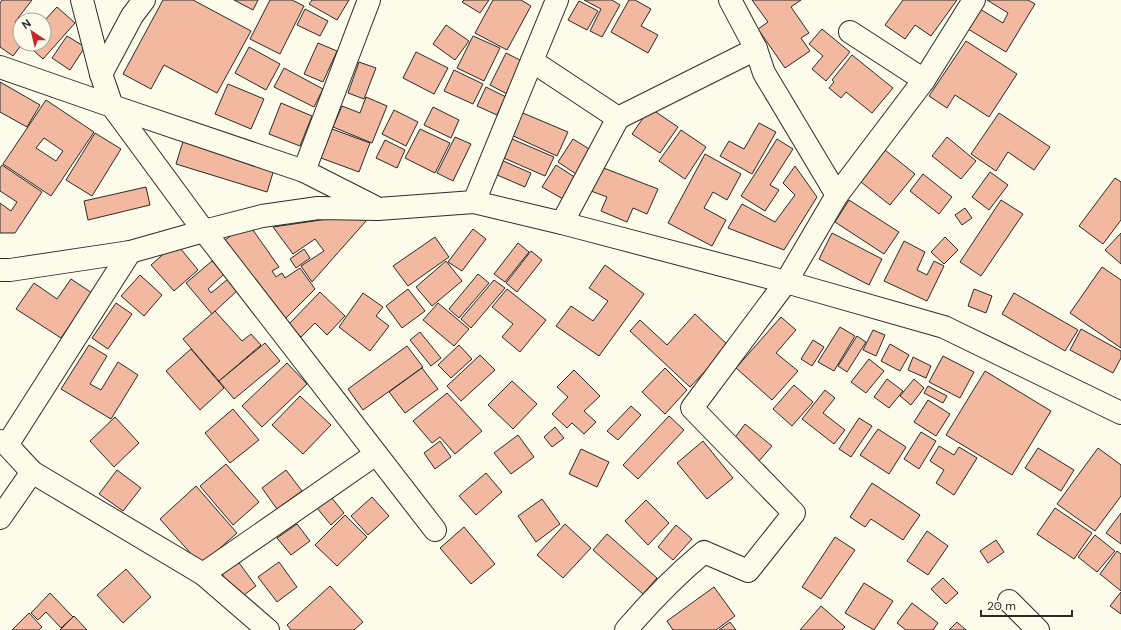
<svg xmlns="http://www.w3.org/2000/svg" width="1121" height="630" viewBox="0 0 1121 630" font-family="'DM Sans',sans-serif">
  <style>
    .building { fill: #f2b8a0; stroke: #2b2b2b; fill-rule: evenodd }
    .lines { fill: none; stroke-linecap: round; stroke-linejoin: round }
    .minor-casing { stroke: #2b2b2b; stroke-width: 24 }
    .minor { stroke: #fdfbea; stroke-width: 22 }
  </style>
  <rect width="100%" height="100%" fill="#fdfbea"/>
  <g class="building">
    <polygon points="2,0 32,0 15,22 20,26 20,44 22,44 13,56 0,47 0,3"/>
    <polygon points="163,0 193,0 251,31 217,93 164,65 151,89 123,74"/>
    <polygon points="234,0 258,0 253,10"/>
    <polygon points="270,0 292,0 304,6 280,54 250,39"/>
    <polygon points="312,0 349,0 337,20 309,4"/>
    <polygon points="464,0 489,0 480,13 462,2"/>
    <polygon points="493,0 521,0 531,6 507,50 475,33"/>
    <polygon points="584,0 612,0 620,5 602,37 590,31 601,9"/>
    <polygon points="629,0 635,0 651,9 641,26 658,35 648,53 611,32"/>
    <polygon points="752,0 801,0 791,7 809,33 801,38 810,51 785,68 758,29 768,22"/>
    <polygon points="903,0 957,0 931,36 915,25 905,39 885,25"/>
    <polygon points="987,0 1028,0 1035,4 1006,52 963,26 975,6 1003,23 1008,13"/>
    <polygon points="579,1 598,11 587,30 568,20"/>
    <polygon points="57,7 75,23 43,59 26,44 44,44 44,21"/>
    <polygon points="305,9 328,21 320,36 297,25"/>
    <polygon points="446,25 469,41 455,60 433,44"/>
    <polygon points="822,29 850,52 826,81 812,69 823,56 809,44"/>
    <polygon points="67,36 85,47 70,70 52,58"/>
    <polygon points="473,36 500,48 484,81 457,68"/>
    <polygon points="966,41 1017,74 989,117 955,95 947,108 929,96"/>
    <polygon points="318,43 337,51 323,82 304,74"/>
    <polygon points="249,47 280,64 266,90 235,73"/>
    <polygon points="416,52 448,68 434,94 403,78"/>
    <polygon points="506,53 526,63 509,95 490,85"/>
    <polygon points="852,55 893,88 872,113 846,92 841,98 829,88 834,82 832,80"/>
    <polygon points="359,62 376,68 364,99 348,93"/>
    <polygon points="284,68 323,89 314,107 274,87"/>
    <polygon points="454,70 483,84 473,104 444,91"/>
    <polygon points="0,82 40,105 27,127 0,112"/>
    <polygon points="228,84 264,99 251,129 215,114"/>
    <polygon points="486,87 506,97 497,115 477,106"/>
    <polygon points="366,97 387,106 372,143 333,127 342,106 360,113"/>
    <path d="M46 100 94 132 51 196 3 164ZM44 138 63 151 56 161 36 148Z"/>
    <polygon points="281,103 312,116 300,146 269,134"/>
    <polygon points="433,107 459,120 451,138 424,125"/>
    <polygon points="650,108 678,127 660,153 632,134"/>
    <polygon points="394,110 418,122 406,146 382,134"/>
    <polygon points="518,111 568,132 557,156 509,134"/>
    <polygon points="999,113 1050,147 1034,170 1008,152 996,171 971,154"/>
    <polygon points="759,123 776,132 752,174 720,156 729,141 744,149"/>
    <polygon points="332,129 370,143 359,172 321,158"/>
    <polygon points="420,129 450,143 435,173 405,158"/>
    <polygon points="681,130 706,147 685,179 659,161"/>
    <polygon points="95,133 121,149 92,196 66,180"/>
    <polygon points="185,135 276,163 267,192 176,164"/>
    <polygon points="505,136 554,157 545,176 497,155"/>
    <polygon points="455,137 471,144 453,181 437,173"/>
    <polygon points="947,137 976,161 961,179 932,156"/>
    <polygon points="573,139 594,152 579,176 558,162"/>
    <polygon points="777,139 793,149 770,185 779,190 765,211 741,196"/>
    <polygon points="385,140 405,150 397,168 376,158"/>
    <polygon points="885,150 915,174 890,205 861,182"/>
    <polygon points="705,154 741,174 727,200 713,192 704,208 726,220 712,246 668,223"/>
    <polygon points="494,157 531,173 525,187 488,171"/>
    <polygon points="2,165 42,192 15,233 0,233 0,203 11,211 17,202 0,191 0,168"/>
    <polygon points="556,165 576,178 563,199 542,187"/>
    <polygon points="795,166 817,197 784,250 728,228 742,204 775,222 795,195 783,183"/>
    <polygon points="601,167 658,189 647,214 633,208 627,222 601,211 607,197 591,191"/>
    <polygon points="990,172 1008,185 989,210 972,197"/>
    <polygon points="923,174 952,197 939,214 910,191"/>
    <polygon points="1115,178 1121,182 1121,220 1103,244 1079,226"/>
    <polygon points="146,187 150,205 88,220 84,201"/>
    <polygon points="849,200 899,232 884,254 835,222"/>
    <polygon points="1001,200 1023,214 981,276 960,262"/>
    <polygon points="965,208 972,218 962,225 955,215"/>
    <polygon points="362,214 366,221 312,282 301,266 324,251 315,239 293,254 273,227"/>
    <polygon points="248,223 279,267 272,271 276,277 282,273 285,278 300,268 315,289 282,322 225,240"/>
    <polygon points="473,229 486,239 462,271 448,262"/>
    <polygon points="832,233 882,259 869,285 819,259"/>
    <polygon points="1121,233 1121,264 1105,250"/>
    <polygon points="435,237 449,257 408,286 393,266"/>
    <polygon points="945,237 958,250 944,264 931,252"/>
    <polygon points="904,241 925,252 917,270 927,275 934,261 944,266 927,301 884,281"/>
    <polygon points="176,243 198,270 174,291 151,265"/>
    <polygon points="518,243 529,252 505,282 494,274"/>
    <polygon points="304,249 310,258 296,268 290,259"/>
    <polygon points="531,251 542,260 517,292 506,283"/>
    <polygon points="212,261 224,274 208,289 211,293 228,279 238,290 212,314 186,283"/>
    <polygon points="446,261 462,281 432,306 416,287"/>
    <polygon points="605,265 644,294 599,356 556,326 571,306 593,321 608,301 589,288"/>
    <polygon points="1102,267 1121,280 1121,348 1070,313"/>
    <polygon points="478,274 489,283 459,318 449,309"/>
    <polygon points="140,275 162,295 144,316 121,296"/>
    <polygon points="71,279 92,293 61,338 16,309 34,283 57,299"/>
    <polygon points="494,280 505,288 471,328 461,319"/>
    <polygon points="408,289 425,311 402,328 386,306"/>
    <polygon points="507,289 546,320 520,352 502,337 513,324 492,307"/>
    <polygon points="974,289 992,296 986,313 968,306"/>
    <polygon points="320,292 345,316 327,335 315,323 301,337 288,325"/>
    <polygon points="363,293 383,307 376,316 389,326 370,351 339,327"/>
    <polygon points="1014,293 1078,330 1065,351 1002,314"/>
    <polygon points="116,303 132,314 108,349 92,338"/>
    <polygon points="438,303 469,329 454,346 423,320"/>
    <polygon points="215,311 242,341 251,334 261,345 219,381 183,339"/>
    <polygon points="695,314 729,346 690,387 630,331 640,320 667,345"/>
    <polygon points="781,317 796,330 776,353 798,371 772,400 736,368"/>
    <polygon points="840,327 855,336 834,371 818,362"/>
    <polygon points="1081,329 1121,351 1121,358 1113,373 1070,350"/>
    <polygon points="873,330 885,335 876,356 863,350"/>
    <polygon points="420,332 441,358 431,366 410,340"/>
    <polygon points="857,336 866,342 847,372 838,366"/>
    <polygon points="813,340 824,347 812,366 801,359"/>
    <polygon points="265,343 280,361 234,399 219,381"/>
    <polygon points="890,344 909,355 900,371 881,361"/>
    <polygon points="89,345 107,356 90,384 101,390 118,362 138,375 111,419 61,389"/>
    <polygon points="459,345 472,359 451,378 438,365"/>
    <polygon points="407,346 423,367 363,410 348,389"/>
    <polygon points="191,349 224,388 200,410 166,371"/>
    <polygon points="480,355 495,370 461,401 447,386"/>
    <polygon points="943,356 974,372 960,398 929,382"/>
    <polygon points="913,357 931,366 926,378 908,370"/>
    <polygon points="869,359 884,371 866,393 851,382"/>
    <polygon points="287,363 307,384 262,427 242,406"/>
    <polygon points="422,368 438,389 405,413 389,392"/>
    <polygon points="665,368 687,390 665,414 642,392"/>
    <polygon points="574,370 600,396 584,411 596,422 584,434 572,423 567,428 552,414 568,397 557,387"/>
    <polygon points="985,371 1051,411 1012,475 946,435"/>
    <polygon points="887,379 903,391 889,408 874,397"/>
    <polygon points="914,379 924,388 911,405 900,396"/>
    <polygon points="512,381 537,404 513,429 488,405"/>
    <polygon points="794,385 813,402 792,426 773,409"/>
    <polygon points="928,386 947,396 943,403 924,393"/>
    <polygon points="825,390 835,398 823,413 845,430 834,444 802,419"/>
    <polygon points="447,393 482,431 455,454 440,437 432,443 413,421"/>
    <polygon points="300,396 331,425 303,454 272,425"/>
    <polygon points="928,400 950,414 936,436 914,422"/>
    <polygon points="631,406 641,415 618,440 607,431"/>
    <polygon points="233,409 259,440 230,463 205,433"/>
    <polygon points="669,416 684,430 638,479 623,465"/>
    <polygon points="115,417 139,443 114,467 90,441"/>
    <polygon points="859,418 872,426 851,457 839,449"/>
    <polygon points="745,424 772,446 759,461 733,440"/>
    <polygon points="555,427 564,438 552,447 544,437"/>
    <polygon points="878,429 906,447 889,474 860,455"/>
    <polygon points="921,432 936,441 919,469 904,459"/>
    <polygon points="518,435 534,457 511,474 494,453"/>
    <polygon points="440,441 451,457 435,469 424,453"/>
    <polygon points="703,441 733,478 707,499 677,463"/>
    <polygon points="939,446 954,455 959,447 977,458 954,495 936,483 944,470 930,461"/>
    <polygon points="1038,448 1074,470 1061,491 1025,468"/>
    <polygon points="1098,448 1121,465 1121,496 1095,531 1057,504"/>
    <polygon points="581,449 609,462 597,487 569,474"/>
    <polygon points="226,464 259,502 233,525 200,486"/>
    <polygon points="117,470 141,488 123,511 99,494"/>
    <polygon points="286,470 302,491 277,509 262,488"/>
    <polygon points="486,473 502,492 476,515 459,496"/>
    <polygon points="872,483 920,515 903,540 871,519 865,527 850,517"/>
    <polygon points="196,486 237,533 201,565 160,519"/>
    <polygon points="331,497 344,513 331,525 317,508"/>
    <polygon points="372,497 389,516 368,535 351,516"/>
    <polygon points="542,499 560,524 536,542 518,516"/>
    <polygon points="646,500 669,523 648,545 625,521"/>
    <polygon points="1055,508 1092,533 1074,559 1037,534"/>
    <polygon points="1121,513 1121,544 1106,533"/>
    <polygon points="345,515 367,537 337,566 315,545"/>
    <polygon points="297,524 310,541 291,555 277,538"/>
    <polygon points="565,524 591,548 563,578 537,555"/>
    <polygon points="676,525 692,539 673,560 658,547"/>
    <polygon points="464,527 495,564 471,584 440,548"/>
    <polygon points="927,531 948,546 928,575 907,561"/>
    <polygon points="607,534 657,578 643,594 593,550"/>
    <polygon points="1095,535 1115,551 1097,572 1078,557"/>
    <polygon points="835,537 855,550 821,599 802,587"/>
    <polygon points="996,540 1004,552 988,563 980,551"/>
    <polygon points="1117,551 1121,554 1121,591 1100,574"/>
    <polygon points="237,560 256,586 240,598 221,573"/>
    <polygon points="279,562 297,587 277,602 258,577"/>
    <polygon points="126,569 151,597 123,623 97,595"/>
    <polygon points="943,578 958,593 946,604 931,589"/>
    <polygon points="864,583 893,601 874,630 845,613"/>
    <polygon points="330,586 363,622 354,630 291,630 287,625"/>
    <polygon points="714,587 735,616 716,630 673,630 667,621"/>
    <polygon points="1121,592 1121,614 1110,606"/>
    <polygon points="50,593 73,617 61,628 46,612 38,620 31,613"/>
    <polygon points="912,603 938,623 933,630 906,630 897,623"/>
    <polygon points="821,606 845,627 842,630 800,630"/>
    <polygon points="29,613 42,627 39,630 12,630"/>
    <polygon points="74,616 87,630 60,630"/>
    <polygon points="730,622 736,630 719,630"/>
    <polygon points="957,622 966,630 949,630"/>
  </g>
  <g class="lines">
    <g class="minor-casing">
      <g id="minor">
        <polyline points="82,0 101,74 112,106 304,171 373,206"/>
        <polyline points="730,0 756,49 764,73 837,195"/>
        <polyline points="850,32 924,80"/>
        <polyline points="532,61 618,118 756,49"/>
        <polyline points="0,67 112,106 204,231 435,530"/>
        <polyline points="101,74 132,16 144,0"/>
        <polyline points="304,171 369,0"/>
        <polyline points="474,202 557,0"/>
        <polyline points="562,223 618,118"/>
        <polyline points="0,270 10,270 130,252 204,231 262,216 318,208 378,209 474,202 562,223 786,282 944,327 1121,413"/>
        <polyline points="0,441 7,445 32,472 203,574 268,630"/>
        <polyline points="7,445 130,252"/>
        <polyline points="0,518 32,472"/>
        <polyline points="203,574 376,454"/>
        <polyline points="1009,601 1038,630"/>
        <path d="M626 630C650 602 675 576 704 552L748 571 794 513 692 408 786 282 837 195 924 80 974 0"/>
      </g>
    </g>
    <use href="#minor" class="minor"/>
  </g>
  <g transform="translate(32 32) rotate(325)"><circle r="19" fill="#fdfbea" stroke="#a9a89e"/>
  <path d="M0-3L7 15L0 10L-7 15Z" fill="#c62828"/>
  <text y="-6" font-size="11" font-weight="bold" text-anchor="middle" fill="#2b2b2b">N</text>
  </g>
  <path d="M981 610v6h91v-6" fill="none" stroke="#2b2b2b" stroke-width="2"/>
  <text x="987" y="610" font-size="12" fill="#2b2b2b" stroke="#fdfbea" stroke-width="3" paint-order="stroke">20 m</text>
</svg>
